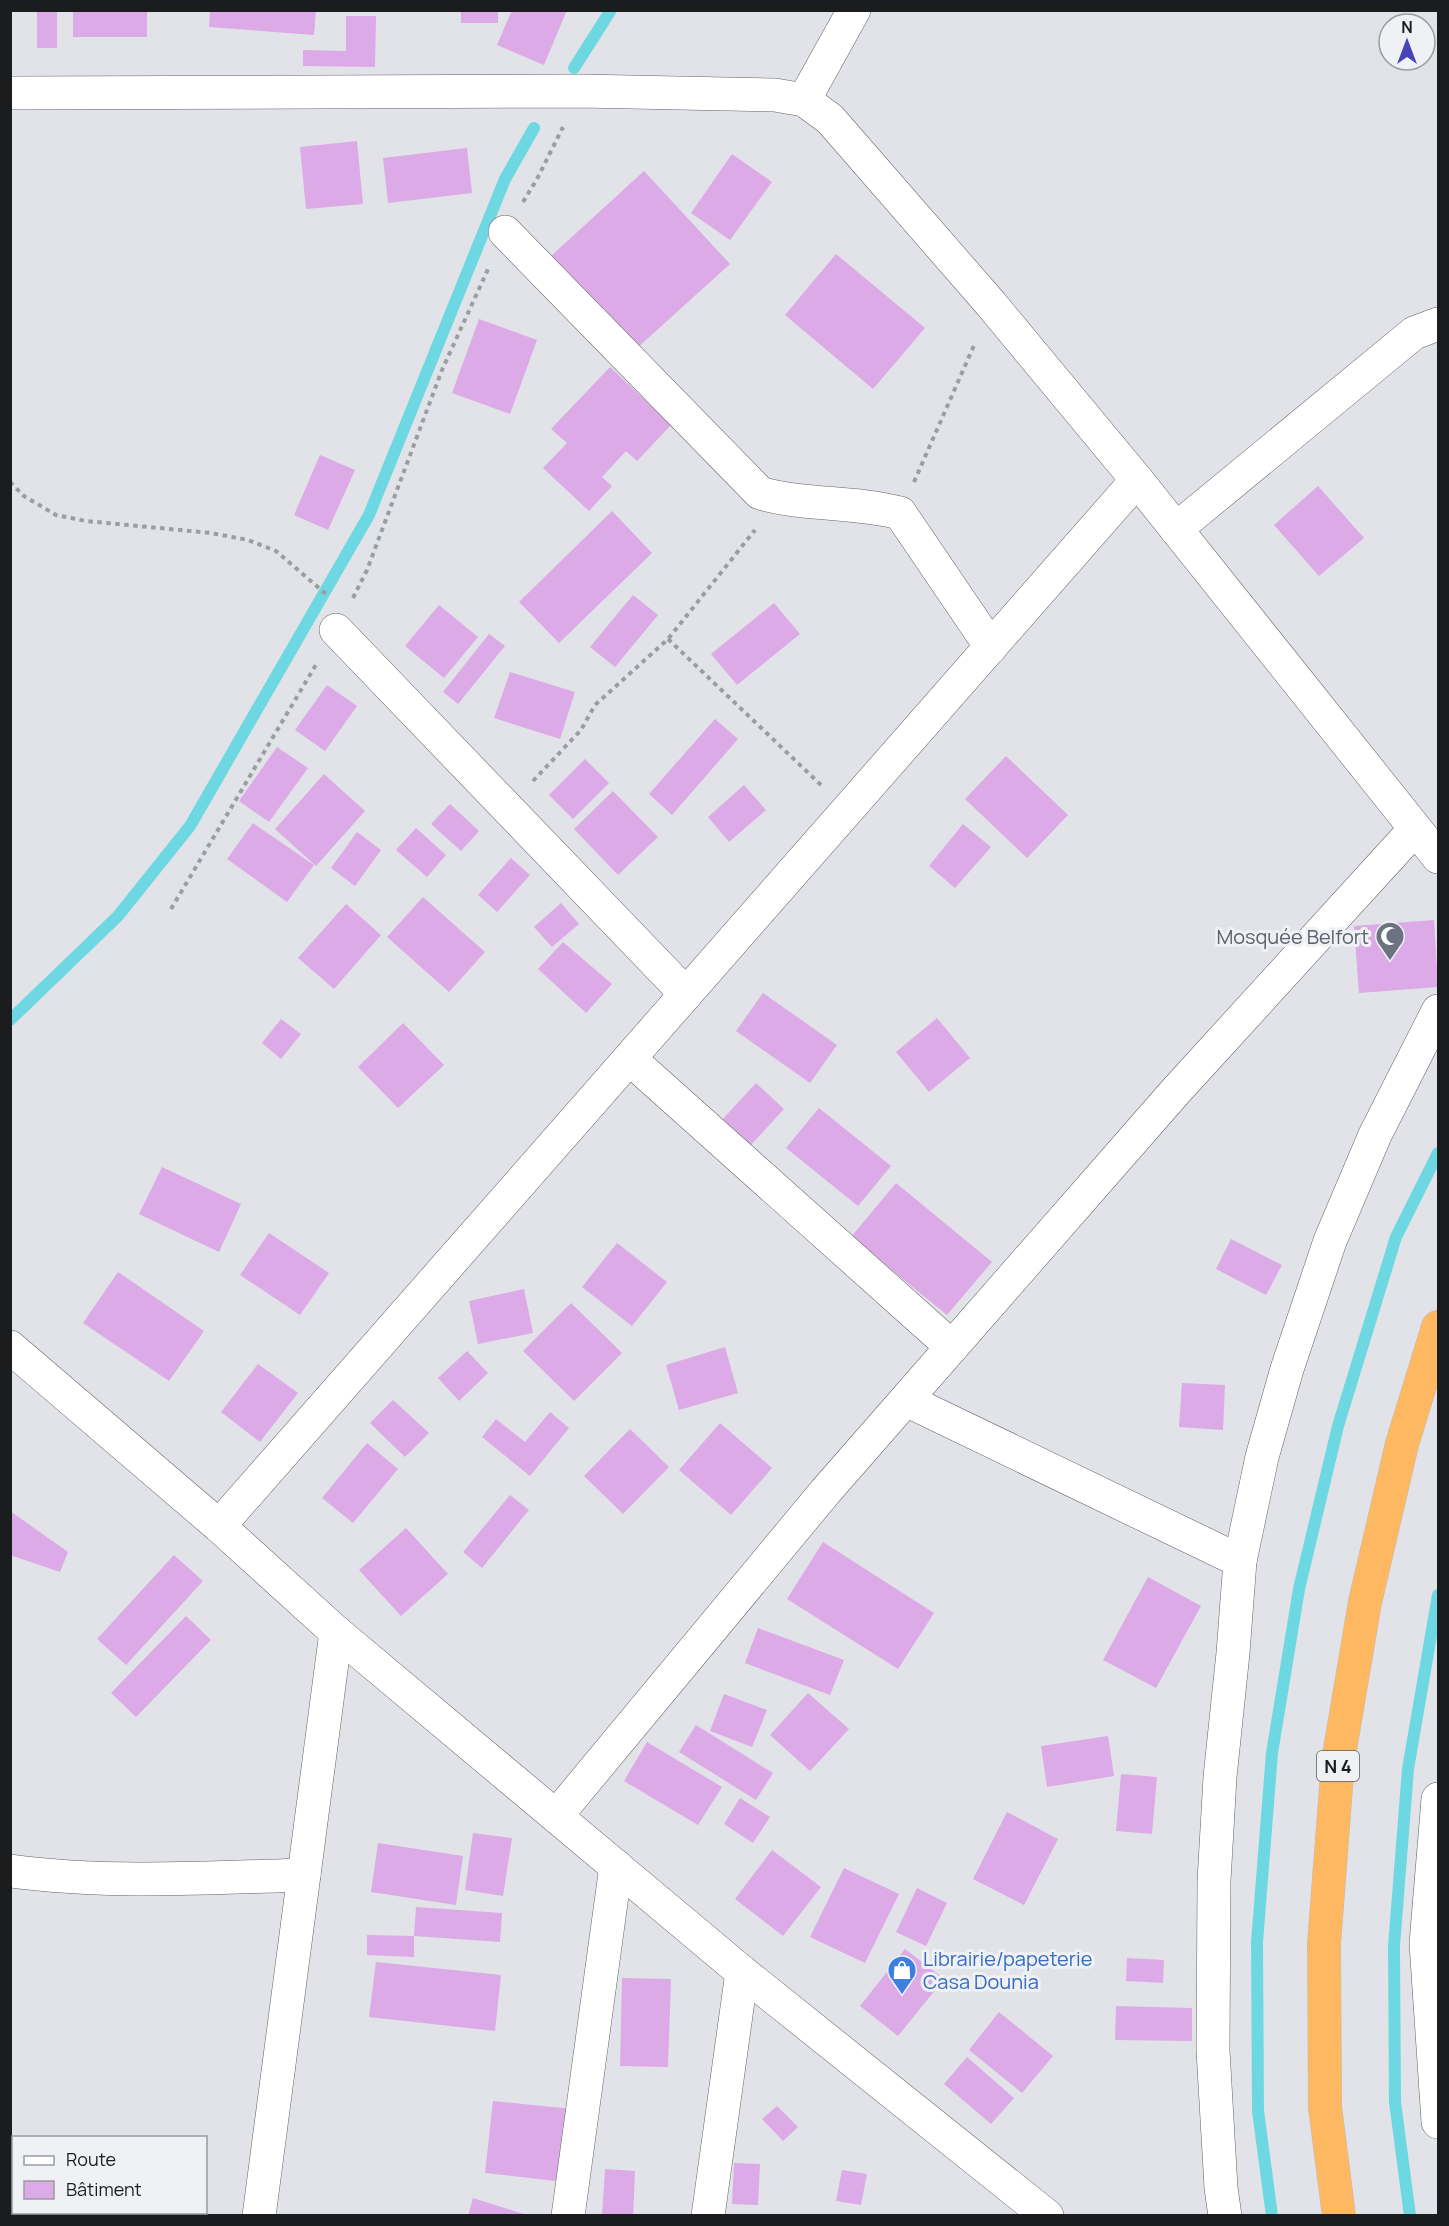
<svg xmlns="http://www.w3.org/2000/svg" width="1449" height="2226" viewBox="0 0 1449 2226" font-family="Manrope,sans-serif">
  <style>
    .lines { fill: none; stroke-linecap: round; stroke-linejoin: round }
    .stream { stroke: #6ed8e2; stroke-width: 12 }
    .building { fill: #dcaae6 }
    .street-casing { stroke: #626367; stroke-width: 34 }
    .highway-casing { stroke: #bfbfc0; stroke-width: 34 }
    .path { stroke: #9c9da0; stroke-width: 4; stroke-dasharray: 4.5 4.5; stroke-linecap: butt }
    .street { stroke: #fff; stroke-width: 33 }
    .highway { stroke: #fdb861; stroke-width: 33 }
    .labels { text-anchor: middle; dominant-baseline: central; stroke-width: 6; stroke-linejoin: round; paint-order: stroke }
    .shield { fill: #eff1f5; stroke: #5b5c5e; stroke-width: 1.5 }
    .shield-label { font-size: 18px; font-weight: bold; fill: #1b1c1d }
    .worship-label { font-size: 20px; fill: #5b616d; stroke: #eff1f5; text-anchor: end }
    .shop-label { font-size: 20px; fill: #366cbe; stroke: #eff1f5; text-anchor: start }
  </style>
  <rect width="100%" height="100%" fill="#e2e3e8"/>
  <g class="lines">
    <g class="stream">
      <polyline points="574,68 611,10"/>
      <polyline points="10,1020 118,916 190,826 369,515 505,179 534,128"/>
      <polyline points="1272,2216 1258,2111 1257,1942 1272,1753 1299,1589 1338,1426 1396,1237 1438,1153"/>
      <polyline points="1410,2216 1395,2102 1394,1946 1408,1769 1438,1595"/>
    </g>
  </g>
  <g class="building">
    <rect x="37" y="10" width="20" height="38"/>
    <rect x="73" y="10" width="74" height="27"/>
    <polygon points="210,10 316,10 314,35 209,27"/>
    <rect x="461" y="10" width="37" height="13"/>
    <polygon points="512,10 567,10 544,65 497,45"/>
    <polygon points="346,16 376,16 375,67 303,66 303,50 346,51"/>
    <polygon points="357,141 363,204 306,209 300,147"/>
    <polygon points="467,148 472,193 388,203 383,158"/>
    <polygon points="732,154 772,182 730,240 691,213"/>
    <polygon points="644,171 730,264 636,349 551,256"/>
    <polygon points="836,254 925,328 873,389 785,315"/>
    <polygon points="479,319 537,340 510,414 452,393"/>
    <polygon points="610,367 671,425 637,461 626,451 602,477 612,486 589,511 543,468 567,443 551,429"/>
    <polygon points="320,455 355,470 328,530 294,515"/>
    <polygon points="1318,486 1364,538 1319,576 1274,525"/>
    <polygon points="612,511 652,553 559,643 519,602"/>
    <polygon points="633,595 658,615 615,667 590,647"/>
    <polygon points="774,603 800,634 737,685 711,654"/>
    <polygon points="439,605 478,637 444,678 405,646"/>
    <polygon points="489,634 505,646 458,704 443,692"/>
    <polygon points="510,672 575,692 560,739 494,718"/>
    <polygon points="327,685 357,706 325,751 295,730"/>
    <polygon points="715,719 738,739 672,815 649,794"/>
    <polygon points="277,747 308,768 269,822 239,801"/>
    <polygon points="1006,756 1068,815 1027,858 965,799"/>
    <polygon points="585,759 609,783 573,819 549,795"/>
    <polygon points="324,774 365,811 316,866 275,829"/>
    <polygon points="744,785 766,810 729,842 708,817"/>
    <polygon points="613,791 658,837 618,875 574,829"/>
    <polygon points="450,804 479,831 461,851 431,824"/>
    <polygon points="253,823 314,865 287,902 227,859"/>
    <polygon points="963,824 991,847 955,888 929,866"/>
    <polygon points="416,828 446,855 427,877 396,850"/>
    <polygon points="357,832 381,850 355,886 331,868"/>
    <polygon points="511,858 530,875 497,912 478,895"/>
    <polygon points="423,897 485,952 449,992 387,937"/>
    <polygon points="561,903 579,924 552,947 534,927"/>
    <polygon points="346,904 381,935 334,989 298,958"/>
    <polygon points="1434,920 1438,987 1359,993 1354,926"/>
    <polygon points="563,942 612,984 586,1013 538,969"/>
    <polygon points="763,993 837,1045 810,1083 736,1031"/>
    <polygon points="937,1018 970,1058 929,1092 896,1052"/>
    <polygon points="281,1019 301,1034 281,1059 262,1043"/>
    <polygon points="403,1023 444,1065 398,1108 358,1067"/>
    <polygon points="756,1083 784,1109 749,1147 721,1121"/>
    <polygon points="819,1108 891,1166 858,1206 786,1148"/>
    <polygon points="162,1167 241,1204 219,1252 139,1214"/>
    <polygon points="896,1183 992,1262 947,1315 851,1237"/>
    <polygon points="269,1233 329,1273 300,1315 240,1275"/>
    <polygon points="1231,1239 1282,1265 1266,1295 1216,1269"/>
    <polygon points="617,1243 667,1282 632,1326 582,1287"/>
    <polygon points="118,1272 204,1331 169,1381 83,1323"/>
    <polygon points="524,1289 533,1333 478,1344 469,1301"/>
    <polygon points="571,1303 622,1353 574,1401 523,1351"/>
    <polygon points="725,1347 738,1393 679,1410 666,1365"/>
    <polygon points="467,1351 488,1373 459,1401 438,1378"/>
    <polygon points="258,1364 298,1393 260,1442 221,1412"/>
    <polygon points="1182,1383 1225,1385 1223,1430 1179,1427"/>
    <polygon points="393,1400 429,1433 405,1457 370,1423"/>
    <polygon points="550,1412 569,1428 530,1476 482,1437 496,1419 525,1442"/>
    <polygon points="720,1423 772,1468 731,1515 679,1470"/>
    <polygon points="630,1429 669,1467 623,1514 584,1476"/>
    <polygon points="367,1443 398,1469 353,1523 322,1498"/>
    <polygon points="510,1495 529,1510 482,1568 463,1552"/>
    <polygon points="10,1511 68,1552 60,1572 10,1555"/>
    <polygon points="406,1528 448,1574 401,1616 359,1570"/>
    <polygon points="823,1542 934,1613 898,1669 787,1599"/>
    <polygon points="174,1555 203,1581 126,1665 97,1639"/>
    <polygon points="1148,1577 1201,1606 1156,1688 1103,1660"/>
    <polygon points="186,1616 211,1640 136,1717 111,1693"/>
    <polygon points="758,1628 844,1660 830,1695 745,1663"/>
    <polygon points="808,1693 849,1729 810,1771 770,1735"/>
    <polygon points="724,1694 767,1710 752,1747 710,1731"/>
    <polygon points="696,1725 773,1773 756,1800 679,1752"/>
    <polygon points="1108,1736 1114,1776 1047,1787 1041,1746"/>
    <polygon points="647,1742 722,1787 698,1825 624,1781"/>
    <polygon points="1121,1774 1157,1777 1152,1834 1116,1831"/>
    <polygon points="740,1798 770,1817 753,1843 724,1824"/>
    <polygon points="1007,1812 1058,1839 1024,1905 973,1879"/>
    <polygon points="473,1833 512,1838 503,1896 465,1890"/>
    <polygon points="378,1843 463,1856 456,1905 371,1892"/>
    <polygon points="772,1850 821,1887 783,1936 735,1899"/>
    <polygon points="844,1868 899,1894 865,1963 810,1937"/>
    <polygon points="917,1888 947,1903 926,1946 896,1932"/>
    <polygon points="416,1907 502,1913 500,1942 414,1936"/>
    <polygon points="367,1935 414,1936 414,1957 367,1955"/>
    <polygon points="905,1949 944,1979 898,2036 860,2006"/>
    <polygon points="1127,1958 1164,1960 1163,1983 1126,1981"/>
    <polygon points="376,1962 501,1975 495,2031 369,2017"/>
    <polygon points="622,1978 671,1979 668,2067 620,2066"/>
    <polygon points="1116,2006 1192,2008 1192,2041 1115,2040"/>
    <polygon points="999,2012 1053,2056 1022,2093 969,2050"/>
    <polygon points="967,2057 1014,2098 991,2124 944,2084"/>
    <polygon points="493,2101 572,2109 564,2182 485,2173"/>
    <polygon points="777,2106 798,2127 783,2141 762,2119"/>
    <polygon points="734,2163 760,2164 758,2205 732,2204"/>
    <polygon points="605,2169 635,2171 633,2216 602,2216"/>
    <polygon points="842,2170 867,2174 861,2205 836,2201"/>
    <polygon points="10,2185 14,2185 14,2212 56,2212 56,2216 10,2216"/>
    <polygon points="473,2198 527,2215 527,2216 468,2216"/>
  </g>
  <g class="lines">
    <g class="street-casing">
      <g id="street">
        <polyline points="10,93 581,91 775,95 804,100 830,119 991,304 1137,480 1438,857"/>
        <polyline points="804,100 854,10"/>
        <path d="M505 232 760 493C805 506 854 501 900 513L991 647"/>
        <polyline points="1176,529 1414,333 1438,324"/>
        <polyline points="336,630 686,994"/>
        <polyline points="630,1059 952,1347"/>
        <polyline points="10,1347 219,1526 336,1632 742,1972 1047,2216"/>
        <polyline points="906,1400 1240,1561"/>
        <polyline points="219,1526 1137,480"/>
        <polyline points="1438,1799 1426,1943 1438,2122"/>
        <polyline points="557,1815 825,1492 1175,1092 1415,829"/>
        <path d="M10 1871C108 1884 206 1878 304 1875"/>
        <polyline points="259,2216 336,1632"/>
        <polyline points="568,2216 616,1866"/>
        <polyline points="708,2216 742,1972"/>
        <polyline points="1225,2216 1221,2188 1213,2050 1214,1881 1220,1777 1233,1653 1240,1561 1262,1457 1287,1369 1330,1241 1375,1135 1438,1011"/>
      </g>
    </g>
    <g class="highway-casing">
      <polyline id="highway" points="1339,2216 1325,2107 1324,1944 1338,1761 1365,1602 1402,1444 1438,1327"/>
    </g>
    <g class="path">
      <polyline points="523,202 537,179 563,127"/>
      <polyline points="10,482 24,496 56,515 86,521 211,533 248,540 276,551 327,595"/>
      <polyline points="914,482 975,343"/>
      <polyline points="353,598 367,570 442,370 489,267"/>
      <polyline points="668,639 821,785"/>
      <polyline points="533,781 581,730 595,705 668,639 755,530"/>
      <polyline points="171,909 317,663"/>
    </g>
    <use href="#street" class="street"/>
    <use href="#highway" class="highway"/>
  </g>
  <defs>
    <g id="mosque-pin" transform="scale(1.5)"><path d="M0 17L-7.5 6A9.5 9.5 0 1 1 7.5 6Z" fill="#6b7280" stroke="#eff1f5"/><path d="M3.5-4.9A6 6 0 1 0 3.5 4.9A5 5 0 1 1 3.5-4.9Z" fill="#fff"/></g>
    <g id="shop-pin" transform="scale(1.5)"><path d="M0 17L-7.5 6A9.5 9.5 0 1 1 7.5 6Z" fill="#3f7fe0" stroke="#eff1f5"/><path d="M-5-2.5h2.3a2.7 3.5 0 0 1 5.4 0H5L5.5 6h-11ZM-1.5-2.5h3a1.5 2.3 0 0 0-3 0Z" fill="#fff"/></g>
  </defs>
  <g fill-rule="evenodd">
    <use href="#mosque-pin" x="1390" y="936"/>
    <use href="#shop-pin" x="902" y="1970"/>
  </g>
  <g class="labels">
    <rect class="shield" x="1317" y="1751" width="42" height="30" rx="4.5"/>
    <g class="shield-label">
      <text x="1338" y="1766">N 4</text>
    </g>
    <g class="worship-label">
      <text x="1369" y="936">Mosquée Belfort</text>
    </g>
    <g class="shop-label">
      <text x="923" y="1958">Librairie/papeterie<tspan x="923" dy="23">Casa Dounia</tspan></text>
    </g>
  </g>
  <rect width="1449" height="2226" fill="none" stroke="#1b1c1d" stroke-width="24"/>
  <rect x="12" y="2136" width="195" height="78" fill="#eff1f5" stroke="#9a9c9f" stroke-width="1.5"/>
  <rect x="24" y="2156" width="30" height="9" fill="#ffffff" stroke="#9a9c9f" stroke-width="1.5"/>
  <text x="66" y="2166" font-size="18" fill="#1b1c1d">Route</text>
  <rect x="24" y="2181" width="30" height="18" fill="#dcaae6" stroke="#9a9c9f" stroke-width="1.5"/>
  <text x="66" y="2196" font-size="18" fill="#1b1c1d">Bâtiment</text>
  <g transform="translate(1407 42)"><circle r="28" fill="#eff1f5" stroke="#9a9c9f" stroke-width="1.5"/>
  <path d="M0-4.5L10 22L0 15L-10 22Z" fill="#4943b9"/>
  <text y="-9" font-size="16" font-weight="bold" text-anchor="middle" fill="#1b1c1d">N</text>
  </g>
</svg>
